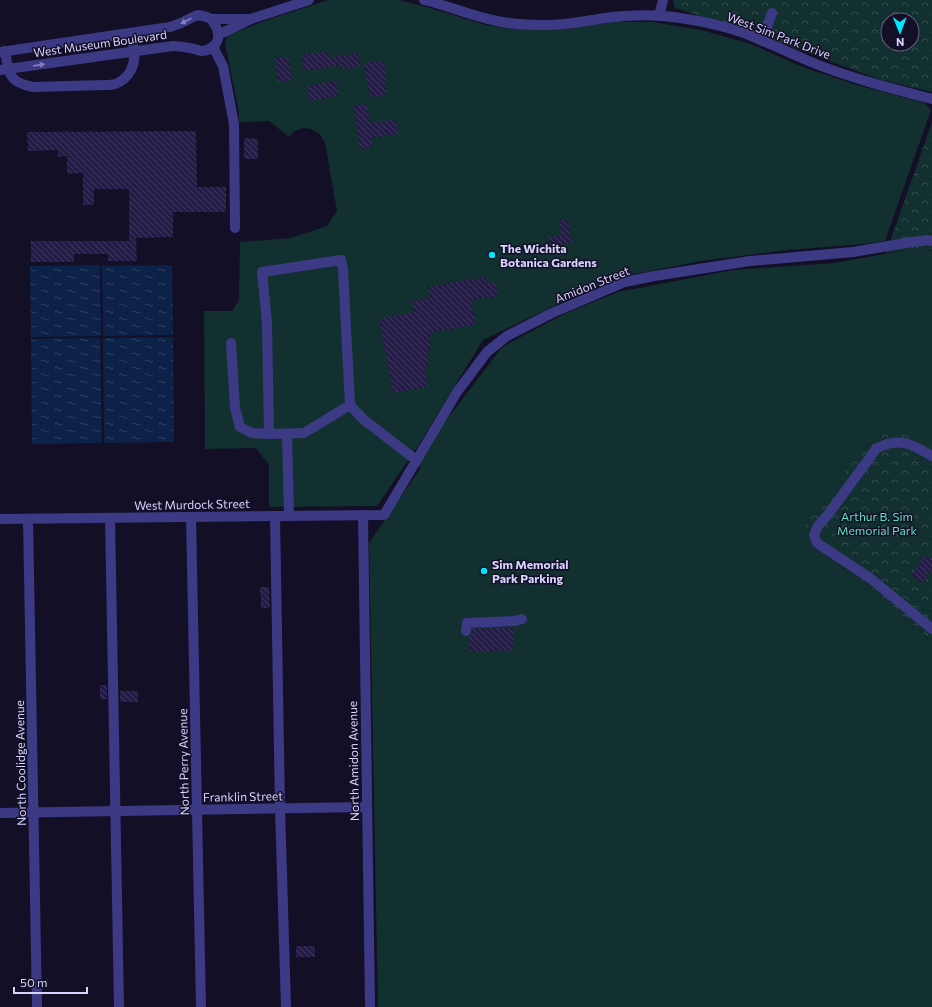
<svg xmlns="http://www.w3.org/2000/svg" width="932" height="1007" viewBox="0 0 932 1007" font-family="Commissioner,sans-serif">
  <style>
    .green { fill: #12302f }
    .park { fill: url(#park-crowns); fill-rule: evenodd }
    .water { fill: url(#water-ripples) }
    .building { fill: url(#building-back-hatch) }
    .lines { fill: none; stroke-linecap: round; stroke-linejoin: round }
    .minor { stroke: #3d3a85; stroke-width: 10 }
    .oneway { fill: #837fbc }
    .poi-dot { fill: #00e5ff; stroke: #130f26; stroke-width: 1.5 }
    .labels { text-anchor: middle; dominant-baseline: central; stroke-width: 3; stroke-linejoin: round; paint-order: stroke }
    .street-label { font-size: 12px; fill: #d9d4ff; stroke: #130f26 }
    .poi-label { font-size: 12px; font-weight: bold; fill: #d9d4ff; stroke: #130f26; text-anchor: start }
    .park-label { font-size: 12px; fill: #5fe0c0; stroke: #130f26 }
  </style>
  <defs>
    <pattern id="park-crowns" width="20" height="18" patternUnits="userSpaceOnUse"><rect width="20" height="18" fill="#12302f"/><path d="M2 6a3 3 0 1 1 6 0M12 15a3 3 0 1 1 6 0" fill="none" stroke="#344d4e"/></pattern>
    <pattern id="water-ripples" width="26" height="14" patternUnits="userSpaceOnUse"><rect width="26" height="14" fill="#0c2248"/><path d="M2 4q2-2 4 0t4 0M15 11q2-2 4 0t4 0" fill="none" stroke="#2f4163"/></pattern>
    <pattern id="building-back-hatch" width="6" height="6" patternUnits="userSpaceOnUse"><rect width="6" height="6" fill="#241b47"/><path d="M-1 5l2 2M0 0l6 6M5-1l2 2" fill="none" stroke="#433b63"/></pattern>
  </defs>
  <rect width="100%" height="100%" fill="#130f26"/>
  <g class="green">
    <polygon points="328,0 399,0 427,7 486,25 516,29 568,29 596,24 618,22 653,22 701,30 751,44 800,66 857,85 925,103 931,110 885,241 864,244 788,250 701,261 619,277 606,281 483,340 418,446 377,506 269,507 269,465 256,448 205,449 204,311 232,311 239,300 240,242 291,238 327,226 337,211 325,143 320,134 311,129 303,128 295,131 289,137 269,121 239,122 239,113 225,43 228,35 267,20"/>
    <polygon points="917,248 932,251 932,440 917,435 883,435 863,449 826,556 859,578 932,641 932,1007 378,1007 369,543 420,469 416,460 502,347 566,313 618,292 733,270 835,263"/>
  </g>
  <g class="park">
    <path d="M673 0H932V92L881 80 767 38 675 8ZM888 20H912V44H888Z"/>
    <polygon points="932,122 932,251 917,248 886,253"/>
    <polygon points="883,435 917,435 932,440 932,641 859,578 826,556 811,545 805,524 863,449"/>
  </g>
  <g class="water">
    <polygon points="100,265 101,336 31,337 30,266"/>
    <polygon points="172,265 173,335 103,336 102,266"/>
    <polygon points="173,337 174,442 104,443 103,338"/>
    <polygon points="100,338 102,443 32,444 31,339"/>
  </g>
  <g class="building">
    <polygon points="328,51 329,58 358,53 360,66 341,69 341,65 305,71 302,55"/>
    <polygon points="289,57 292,80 278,82 275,58"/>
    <polygon points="384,61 387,81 384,81 387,94 370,97 364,63"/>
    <polygon points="336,81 339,96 310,101 307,86"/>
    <polygon points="367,104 370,123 396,120 398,134 371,138 372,147 360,149 354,106"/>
    <polygon points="196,131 197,187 226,187 226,212 173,212 173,237 136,238 137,261 108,261 108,254 74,254 74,262 31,262 31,241 129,241 129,189 94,189 94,205 83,205 83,173 67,174 67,156 58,157 58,150 28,151 27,132"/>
    <polygon points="244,138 258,139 258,159 244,159"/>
    <polygon points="568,219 572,243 550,246 548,237 562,235 559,221"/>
    <polygon points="486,277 487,284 496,282 498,296 471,300 476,324 429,333 431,348 427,349 429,365 424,366 428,387 393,393 386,352 385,352 379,319 414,312 412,301 430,298 428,287"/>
    <polygon points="926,555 932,559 932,570 922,583 911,575"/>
    <polygon points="260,587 269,587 270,608 261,608 261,595 260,595"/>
    <polygon points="513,628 514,650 470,652 469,637 471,635 473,629"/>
    <rect x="100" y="685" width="7" height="14"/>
    <rect x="120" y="691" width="18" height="11"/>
    <rect x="296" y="946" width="19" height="11"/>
  </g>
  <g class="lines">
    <g class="minor">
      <path d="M424 0C449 6 472 16 497 21 511 24 527 25 542 25 563 26 584 21 605 18 629 15 655 14 680 18 702 21 724 26 744 33 769 43 792 54 816 64 854 79 893 89 932 99"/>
      <polyline points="659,16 663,0"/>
      <polyline points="218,35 251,19 309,0"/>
      <polyline points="762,41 772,13"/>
      <polyline points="213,47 223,66 234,124 235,228"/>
      <path d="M5 51C9 73 8 82 33 87L105 85C108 85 112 85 115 84 129 79 136 65 134 51 134 45 131 39 130 33"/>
      <polyline points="0,52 170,27 181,23 193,17 198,15 207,17 211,19 251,19"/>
      <path d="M0 70 173 46C179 46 184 47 189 48 193 48 197 50 201 51 209 51 216 46 218 39 219 30 216 26 211 19"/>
      <polyline points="231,343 235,408 240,427 252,433 269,434"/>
      <polyline points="350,405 304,433 269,434 267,323 262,272 341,260 343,269 350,405 363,419 416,460"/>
      <polyline points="287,434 289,516"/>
      <path d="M932 456C912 444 898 436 876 449L830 512 818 526 814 535 817 543 870 578 932 629"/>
      <polyline points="363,515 370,1007"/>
      <polyline points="275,516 280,808 286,1007"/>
      <polyline points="191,517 201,1007"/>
      <polyline points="110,518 119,1007"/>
      <polyline points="0,519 384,515 457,392 487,352 507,336 552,313 625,282 654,276 750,261 853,252 906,243 928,240 932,241"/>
      <polyline points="28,519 37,1007"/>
      <polyline points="466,631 467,623 515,621 522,619"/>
      <polyline points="0,813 367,807"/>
    </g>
  </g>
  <defs><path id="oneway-solid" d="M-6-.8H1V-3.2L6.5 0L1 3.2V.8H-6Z"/></defs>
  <g class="oneway">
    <use href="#oneway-solid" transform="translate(186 21) rotate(153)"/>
    <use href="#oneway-solid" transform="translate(39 65) rotate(-8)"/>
  </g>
  <g class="poi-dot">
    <circle cx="492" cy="255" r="4"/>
    <circle cx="484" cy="571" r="4"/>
  </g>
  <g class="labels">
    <g class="street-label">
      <text transform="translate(779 35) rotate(21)">West Sim Park Drive</text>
      <text transform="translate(100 43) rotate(-8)">West Museum Boulevard</text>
      <text transform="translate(592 284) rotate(-22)">Amidon Street</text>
      <text transform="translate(192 504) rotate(-1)">West Murdock Street</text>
      <text transform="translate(353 761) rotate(-91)">North Amidon Avenue</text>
      <text transform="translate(183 762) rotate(-91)">North Perry Avenue</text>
      <text transform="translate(20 763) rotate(-91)">North Coolidge Avenue</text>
      <text transform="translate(243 796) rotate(-1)">Franklin Street</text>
    </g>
    <g class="poi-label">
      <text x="500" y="248">The Wichita<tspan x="500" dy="14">Botanica Gardens</tspan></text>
      <text x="492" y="564">Sim Memorial<tspan x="492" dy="14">Park Parking</tspan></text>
    </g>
    <g class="park-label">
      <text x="877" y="516">Arthur B. Sim<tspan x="877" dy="14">Memorial Park</tspan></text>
    </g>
  </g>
  <g transform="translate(900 32) rotate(179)"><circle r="19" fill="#130f26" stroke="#625e7d"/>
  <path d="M0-3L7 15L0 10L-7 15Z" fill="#00e5ff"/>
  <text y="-6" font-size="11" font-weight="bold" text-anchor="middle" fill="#d9d4ff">N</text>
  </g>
  <path d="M14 987v6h73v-6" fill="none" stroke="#d9d4ff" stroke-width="2"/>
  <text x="20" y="987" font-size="12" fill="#d9d4ff" stroke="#130f26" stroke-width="3" paint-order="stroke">50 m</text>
</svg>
